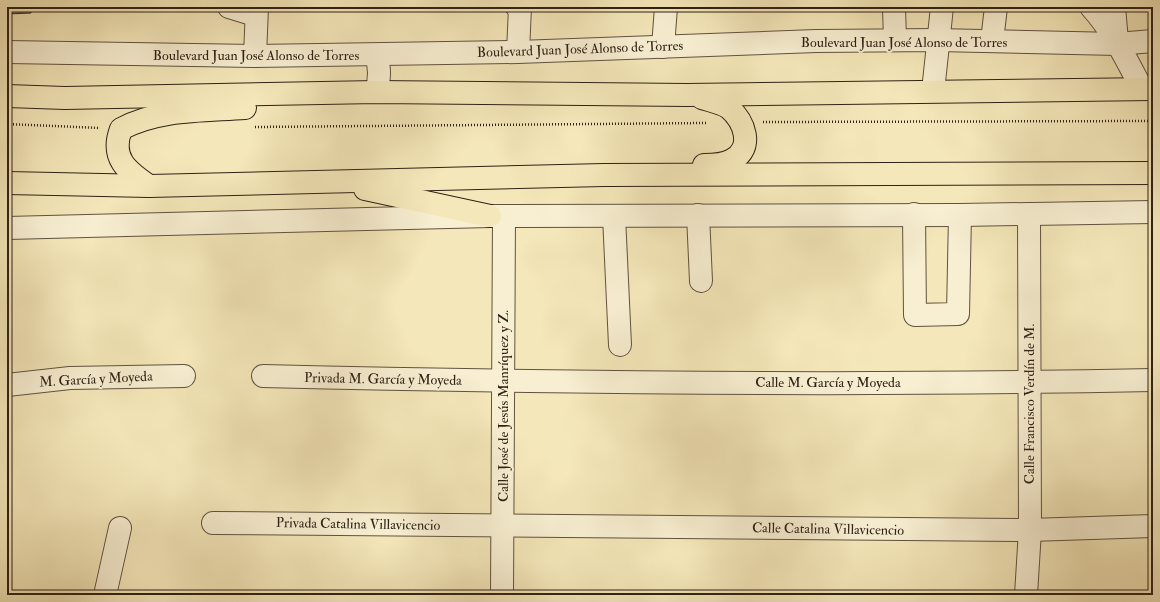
<svg xmlns="http://www.w3.org/2000/svg" width="1160" height="602" viewBox="0 0 1160 602" font-family="'IM FELL Double Pica',serif">
  <style>
    .building { fill: #95886b; stroke: #2e2117 }
    .lines { fill: none; stroke-linecap: round; stroke-linejoin: round }
    .minor-casing { stroke: #605240; stroke-width: 24 }
    .major-casing { stroke: #2e2117; stroke-width: 24 }
    .path { stroke: #2e2117; stroke-width: 2.5; stroke-dasharray: 1 2; stroke-linecap: butt }
    .minor { stroke: #f8efd2; stroke-width: 22 }
    .major { stroke: #f4e7b9; stroke-width: 22 }
    .labels { text-anchor: middle; dominant-baseline: central; stroke-width: 4; stroke-linejoin: round; paint-order: stroke }
    .street-label { font-size: 14px; fill: #2e2117; stroke: #f8efd2 }
  </style>
  <rect width="100%" height="100%" fill="#f4e7b9"/>
  <filter id="stains"><feTurbulence type="fractalNoise" baseFrequency=".005" numOctaves="4"/><feColorMatrix values="0 0 0 0 .2 0 0 0 0 .09 0 0 0 0 .02 0 0 0 .5 -.17"/></filter>
  <radialGradient id="worn" r=".72"><stop offset=".6" stop-color="#630" stop-opacity="0"/><stop offset="1" stop-color="#630" stop-opacity=".3"/></radialGradient>
  <polygon class="building" points="10,7 32,7 31,13 8,14"/>
  <g class="lines">
    <g class="minor-casing">
      <g id="minor">
        <polyline points="229,7 255,15"/>
        <polyline points="517,7 520,7 518,52"/>
        <polyline points="894,7 895,40"/>
        <path d="M1091 7C1113 31 1127 61 1142 89"/>
        <polyline points="1114,7 1117,41"/>
        <polyline points="992,41 996,7"/>
        <polyline points="663,47 666,7"/>
        <polyline points="7,52 255,56 518,52 816,41 937,40 1117,44 1153,41"/>
        <path d="M376 55C380 68 380 78 376 92"/>
        <polyline points="255,56 257,7"/>
        <polyline points="933,91 942,7"/>
        <polyline points="914,214 915,315 958,314 960,215"/>
        <polyline points="698,215 701,281"/>
        <polyline points="614,216 620,345"/>
        <polyline points="7,228 490,216 960,215 1153,212"/>
        <path d="M263 376C559 383 856 386 1153 380"/>
        <polyline points="7,385 70,378 184,376"/>
        <polyline points="213,523 1030,530 1153,526"/>
        <polyline points="105,595 120,528"/>
        <polyline points="502,595 504,216"/>
        <polyline points="1026,595 1030,530 1029,214"/>
      </g>
    </g>
    <g class="major-casing">
      <g id="major">
        <polyline points="7,96 65,98 376,92 687,95 1153,89"/>
        <path d="M702 98C711 101 722 103 729 108 744 121 755 148 732 160 725 164 713 165 704 165"/>
        <polyline points="7,183 149,186 604,175 1153,173"/>
        <path d="M149 186C127 171 110 158 121 129 159 109 203 111 245 108"/>
        <polyline points="365,189 490,216"/>
      </g>
    </g>
    <g class="path">
      <polyline points="763,122 1153,121"/>
      <polyline points="7,124 100,128"/>
      <polyline points="255,127 706,123"/>
    </g>
    <use href="#minor" class="minor"/>
    <use href="#major" class="major"/>
  </g>
  <g class="labels">
    <g class="street-label">
      <text x="904" y="42">Boulevard Juan José Alonso de Torres</text>
      <text transform="translate(580 49) rotate(-2)">Boulevard Juan José Alonso de Torres</text>
      <text x="256" y="55">Boulevard Juan José Alonso de Torres</text>
      <text transform="translate(96 379) rotate(-3)">M. García y Moyeda</text>
      <text transform="translate(383 379) rotate(1)">Privada M. García y Moyeda</text>
      <text x="828" y="382">Calle M. García y Moyeda</text>
      <text transform="translate(1029 404) rotate(-90)">Calle Francisco Verdín de M.</text>
      <text transform="translate(503 406) rotate(-90)">Calle José de Jesús Manríquez y Z.</text>
      <text transform="translate(358 524) rotate(1)">Privada Catalina Villavicencio</text>
      <text transform="translate(828 529) rotate(1)">Calle Catalina Villavicencio</text>
    </g>
  </g>
  <rect width="1160" height="602" fill="none" stroke="#f4e7b9" stroke-width="24"/>
  <rect x="8" y="8" width="1144" height="586" fill="none" stroke="#2e2117" stroke-width="2"/>
  <rect x="12" y="12" width="1136" height="578" fill="none" stroke="#2e2117"/>
  <rect width="100%" height="100%" filter="url(#stains)"/>
  <rect width="100%" height="100%" fill="url(#worn)"/>
</svg>
